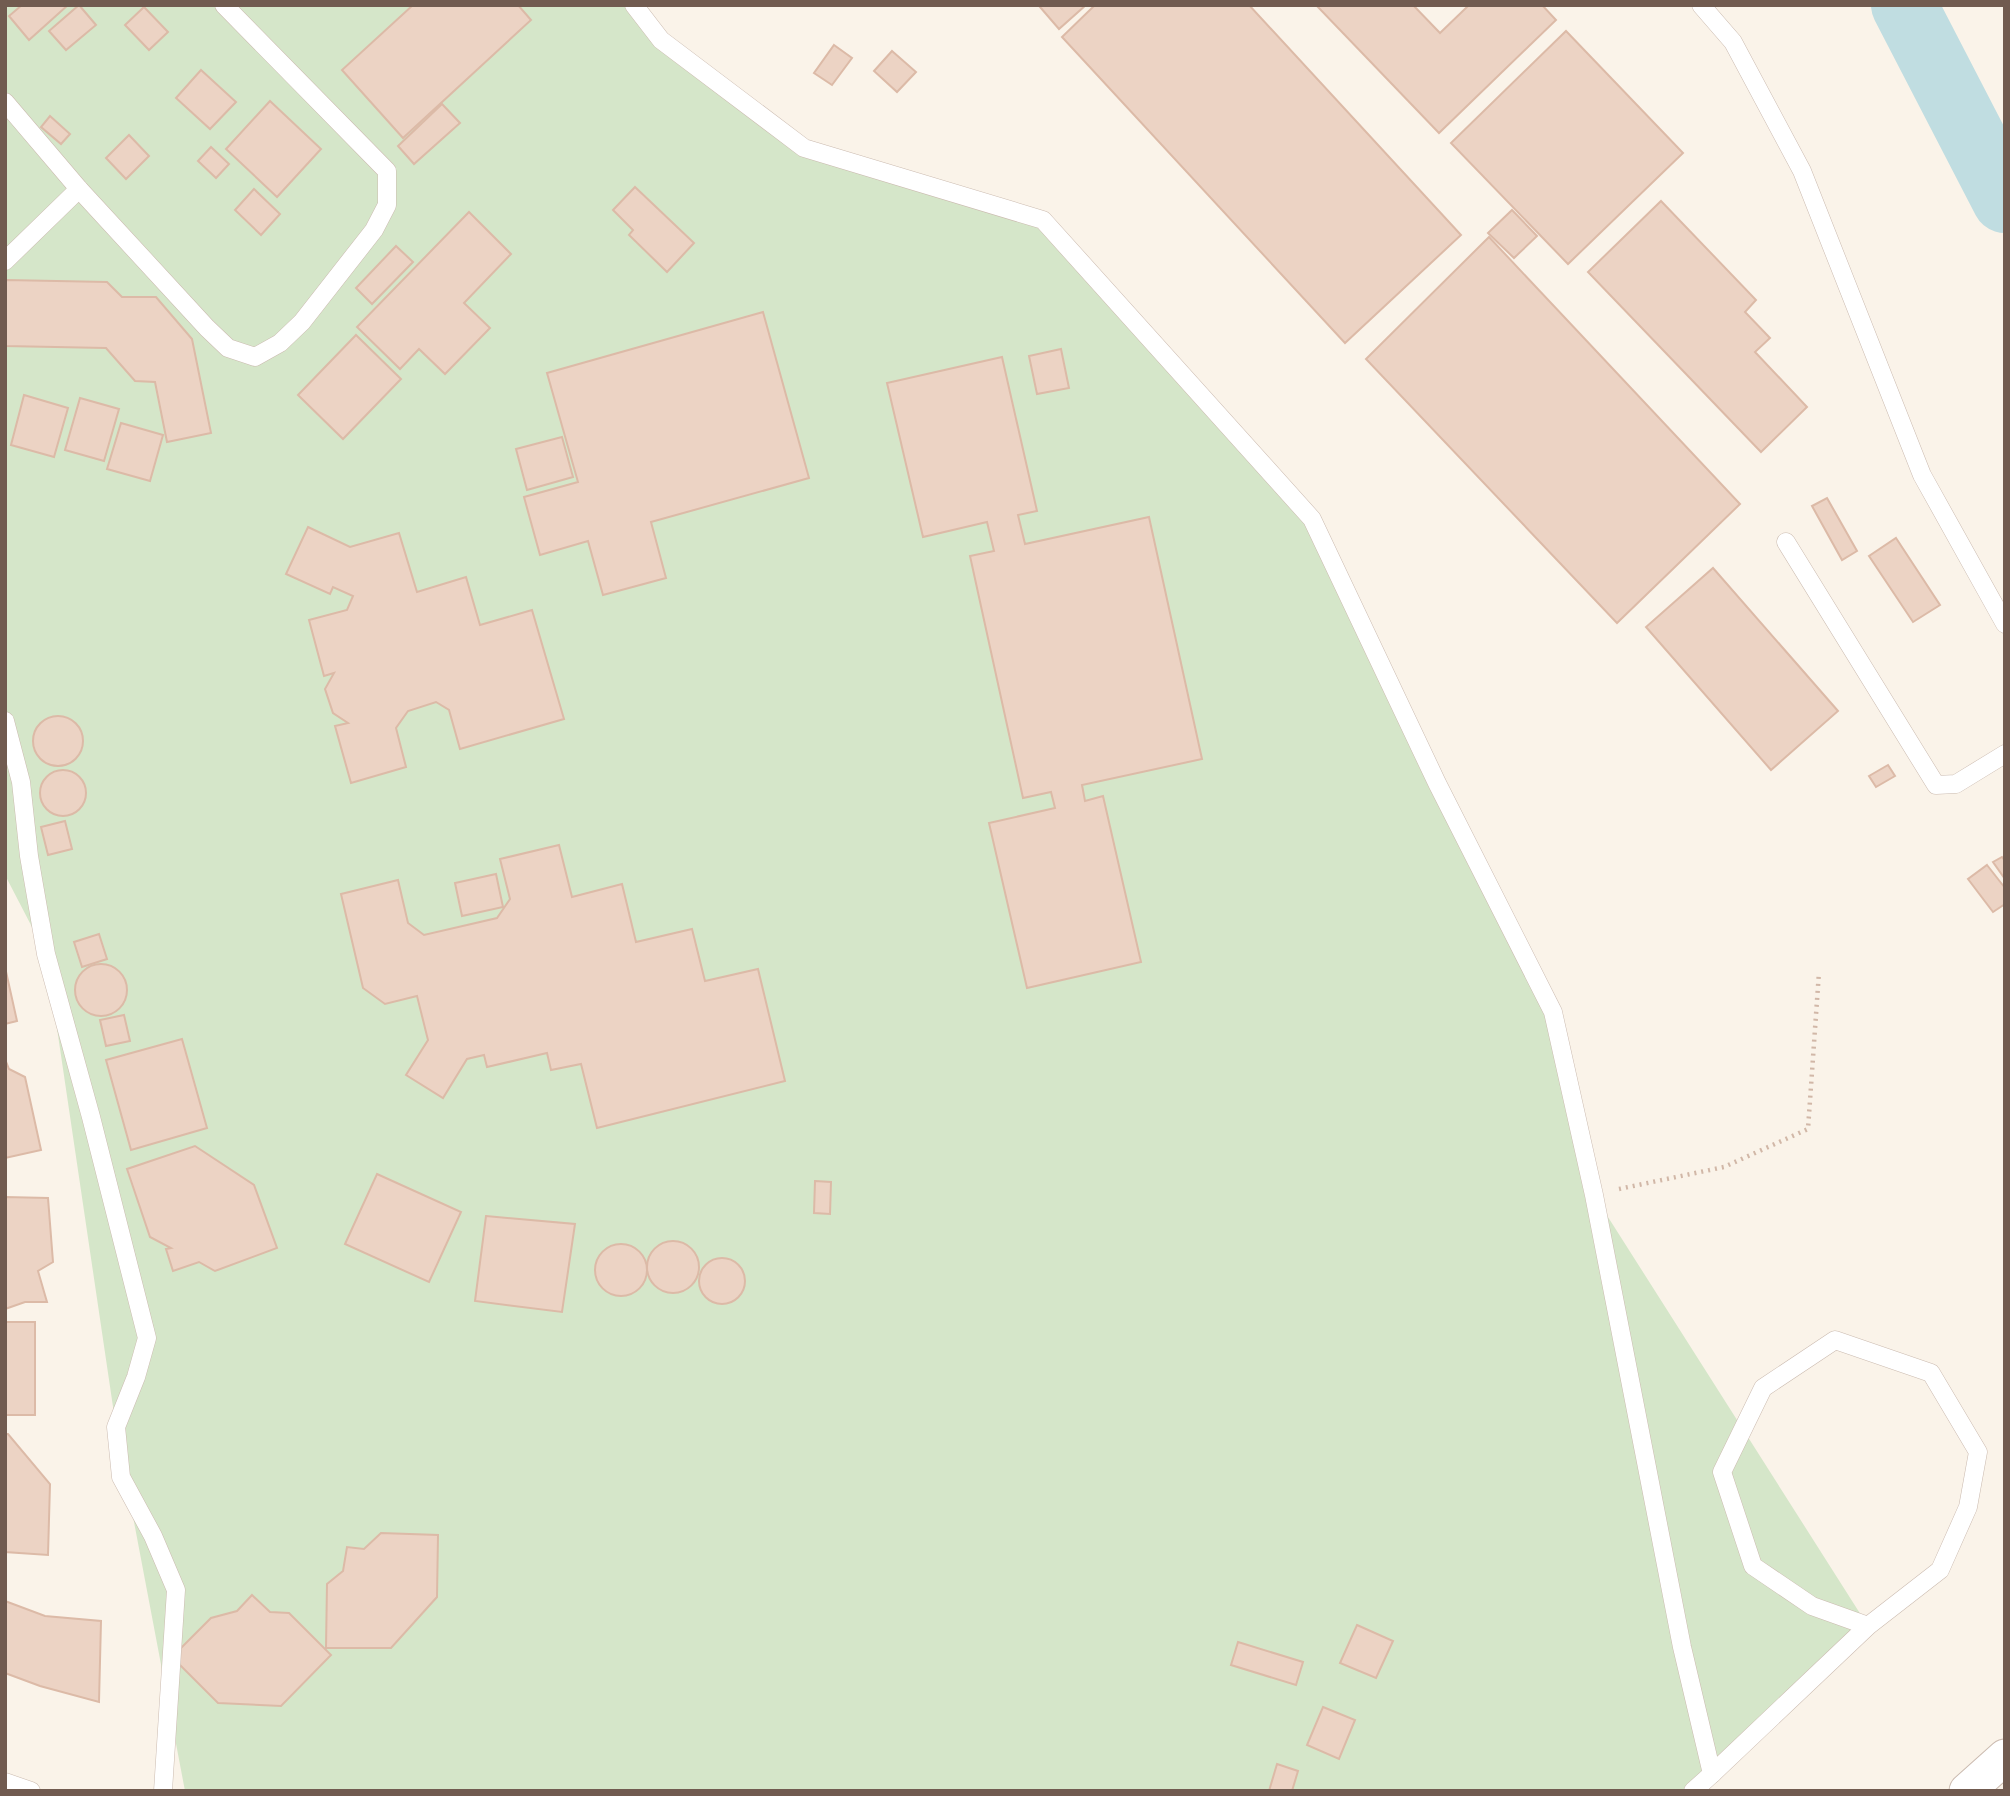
<svg xmlns="http://www.w3.org/2000/svg" width="2010" height="1796" viewBox="0 0 2010 1796" font-family="Montserrat,sans-serif">
  <style>
    .green { fill: #d5e6c9 }
    .lines { fill: none; stroke-linecap: round; stroke-linejoin: round }
    .river { stroke: #c0dde1; stroke-width: 66 }
    .building { fill: #ecd3c4; stroke: #dcbaa7; stroke-width: 2 }
    .service-casing { stroke: #cbbbb0; stroke-width: 19 }
    .minor-casing { stroke: #cbbbb0; stroke-width: 37 }
    .path { stroke: #d1b7a7; stroke-width: 4.5; stroke-dasharray: 2 5; stroke-linecap: butt }
    .service { stroke: #fff; stroke-width: 18 }
    .minor { stroke: #fff; stroke-width: 35 }
  </style>
  <rect width="100%" height="100%" fill="#faf3e9"/>
  <polygon class="green" points="5,5 634,5 661,40 804,148 1043,220 1312,519 1553,1012 1594,1195 1868,1626 1699,1791 185,1791 116,1427 46,954 5,875"/>
  <g class="lines">
    <polyline class="river" points="1904,5 2005,200"/>
  </g>
  <g class="building">
    <polygon points="22,5 68,5 29,40 9,16"/>
    <polygon points="79,5 96,25 66,50 49,31"/>
    <polygon points="413,5 518,5 531,20 403,138 342,70"/>
    <polygon points="1042,5 1086,5 1059,29 1040,7"/>
    <polygon points="1095,5 1249,5 1461,235 1345,343 1062,37"/>
    <polygon points="1316,5 1413,5 1440,33 1469,5 1542,5 1556,20 1439,133"/>
    <polygon points="144,7 168,32 149,50 125,25"/>
    <polygon points="1566,31 1683,153 1568,264 1451,143"/>
    <polygon points="834,45 852,58 832,85 814,73"/>
    <polygon points="892,51 916,72 897,92 874,71"/>
    <polygon points="201,70 236,102 210,129 176,98"/>
    <polygon points="270,101 321,149 277,197 226,149"/>
    <polygon points="442,104 460,123 414,164 398,146"/>
    <polygon points="50,116 70,134 61,144 41,127"/>
    <polygon points="129,135 149,156 126,179 106,158"/>
    <polygon points="211,147 229,164 216,178 198,161"/>
    <polygon points="635,187 694,243 667,272 629,235 633,230 613,210"/>
    <polygon points="254,189 280,214 261,235 235,210"/>
    <polygon points="1661,201 1756,300 1745,312 1770,338 1755,352 1807,407 1761,452 1588,272"/>
    <polygon points="1512,210 1537,236 1514,258 1488,233"/>
    <polygon points="469,212 511,254 464,303 490,328 445,374 419,349 400,369 357,327"/>
    <polygon points="1489,237 1740,504 1617,623 1366,359"/>
    <polygon points="396,246 413,262 372,304 356,288"/>
    <polygon points="6,280 107,282 122,297 156,297 192,339 211,433 167,442 155,382 135,381 106,348 5,346"/>
    <polygon points="763,312 809,478 651,522 666,578 603,595 588,541 540,555 524,497 578,482 547,373"/>
    <polygon points="356,335 401,379 343,439 298,395"/>
    <polygon points="1061,349 1069,388 1037,394 1029,356"/>
    <polygon points="1002,357 1037,511 1018,515 1025,544 1149,517 1202,759 1082,785 1085,801 1103,796 1141,962 1027,988 989,823 1055,808 1051,792 1023,798 970,556 994,551 987,522 923,537 887,383"/>
    <polygon points="24,395 68,408 54,457 11,445"/>
    <polygon points="80,398 119,409 104,461 65,450"/>
    <polygon points="121,423 163,435 150,481 107,469"/>
    <polygon points="562,437 573,477 527,490 516,449"/>
    <polygon points="1827,498 1857,551 1842,560 1812,506"/>
    <polygon points="308,527 350,547 399,533 417,592 466,577 480,625 532,610 564,719 460,749 449,710 436,702 408,711 396,728 406,767 351,783 335,726 348,723 333,713 325,689 334,673 324,676 309,620 347,610 353,596 333,587 330,594 286,574"/>
    <polygon points="1896,538 1940,605 1913,622 1869,556"/>
    <polygon points="1713,568 1838,711 1771,770 1646,627"/>
    <circle cx="58" cy="741" r="25"/>
    <polygon points="1888,765 1895,776 1876,787 1869,776"/>
    <circle cx="63" cy="793" r="23"/>
    <polygon points="65,821 72,849 48,855 41,827"/>
    <polygon points="559,845 572,897 622,884 636,942 692,929 705,981 758,969 785,1081 597,1128 581,1064 551,1070 547,1053 487,1067 484,1055 467,1059 443,1098 406,1075 428,1040 417,996 385,1004 363,988 341,894 398,880 408,923 424,935 497,918 510,899 500,859"/>
    <polygon points="2002,857 2005,861 2005,879 1993,862"/>
    <polygon points="1987,865 2005,888 2005,904 1993,912 1968,879"/>
    <polygon points="496,874 503,907 462,916 455,883"/>
    <polygon points="99,934 107,959 82,967 74,942"/>
    <circle cx="101" cy="990" r="26"/>
    <polygon points="5,967 17,1021 5,1024"/>
    <polygon points="124,1015 130,1041 106,1046 100,1020"/>
    <polygon points="182,1039 207,1128 131,1150 106,1060"/>
    <polygon points="5,1059 9,1069 25,1077 41,1150 5,1158"/>
    <polygon points="195,1146 254,1185 277,1248 215,1271 199,1262 173,1271 166,1249 171,1248 150,1237 127,1169"/>
    <polygon points="377,1174 461,1212 429,1282 345,1244"/>
    <polygon points="815,1181 831,1182 830,1214 814,1213"/>
    <polygon points="5,1197 48,1198 53,1262 38,1271 47,1302 25,1302 5,1309"/>
    <polygon points="486,1216 575,1224 562,1312 475,1301"/>
    <circle cx="673" cy="1267" r="26"/>
    <circle cx="621" cy="1270" r="26"/>
    <circle cx="722" cy="1281" r="23"/>
    <rect x="5" y="1322" width="30" height="93"/>
    <polygon points="5,1434 8,1434 50,1484 48,1555 5,1552"/>
    <polygon points="381,1533 438,1535 437,1597 391,1648 326,1648 327,1584 343,1571 347,1547 364,1549"/>
    <polygon points="252,1595 270,1612 289,1613 331,1655 281,1706 218,1703 172,1657 211,1618 237,1611"/>
    <polygon points="5,1601 45,1616 101,1621 99,1702 40,1686 5,1673"/>
    <polygon points="1357,1625 1393,1641 1376,1678 1340,1663"/>
    <polygon points="1238,1642 1303,1662 1296,1685 1231,1665"/>
    <polygon points="1323,1707 1355,1720 1339,1759 1307,1745"/>
    <polygon points="1277,1764 1298,1771 1292,1791 1269,1791"/>
  </g>
  <g class="lines">
    <g class="service-casing">
      <g id="service">
        <polyline points="634,5 661,40 804,148 1043,220 1312,519 1437,783 1553,1012 1594,1195 1682,1647 1712,1774 1693,1791"/>
        <polyline points="1701,5 1733,42 1802,171 1922,475 2005,624"/>
        <polyline points="5,102 79,189 207,328 228,348 255,357 280,343 302,322 374,230 387,205 387,171 224,5"/>
        <polyline points="5,261 79,189"/>
        <polyline points="1786,542 1936,785 1956,784 2005,754"/>
        <polyline points="5,721 21,782 29,856 46,954 91,1117 147,1338 136,1377 116,1427 121,1477 153,1536 176,1590 163,1791"/>
        <polyline points="1712,1774 1868,1626 1940,1570 1968,1507 1978,1452 1931,1373 1835,1340 1763,1388 1722,1472 1753,1566 1812,1606 1868,1626"/>
        <polyline points="5,1782 31,1791"/>
      </g>
    </g>
    <g class="minor-casing">
      <polyline id="minor" points="1967,1791 2005,1757"/>
    </g>
    <polyline class="path" points="1619,1189 1724,1167 1808,1129 1819,972"/>
    <use href="#service" class="service"/>
    <use href="#minor" class="minor"/>
  </g>
  <rect width="2010" height="1796" fill="none" stroke="#715b50" stroke-width="14"/>
</svg>
